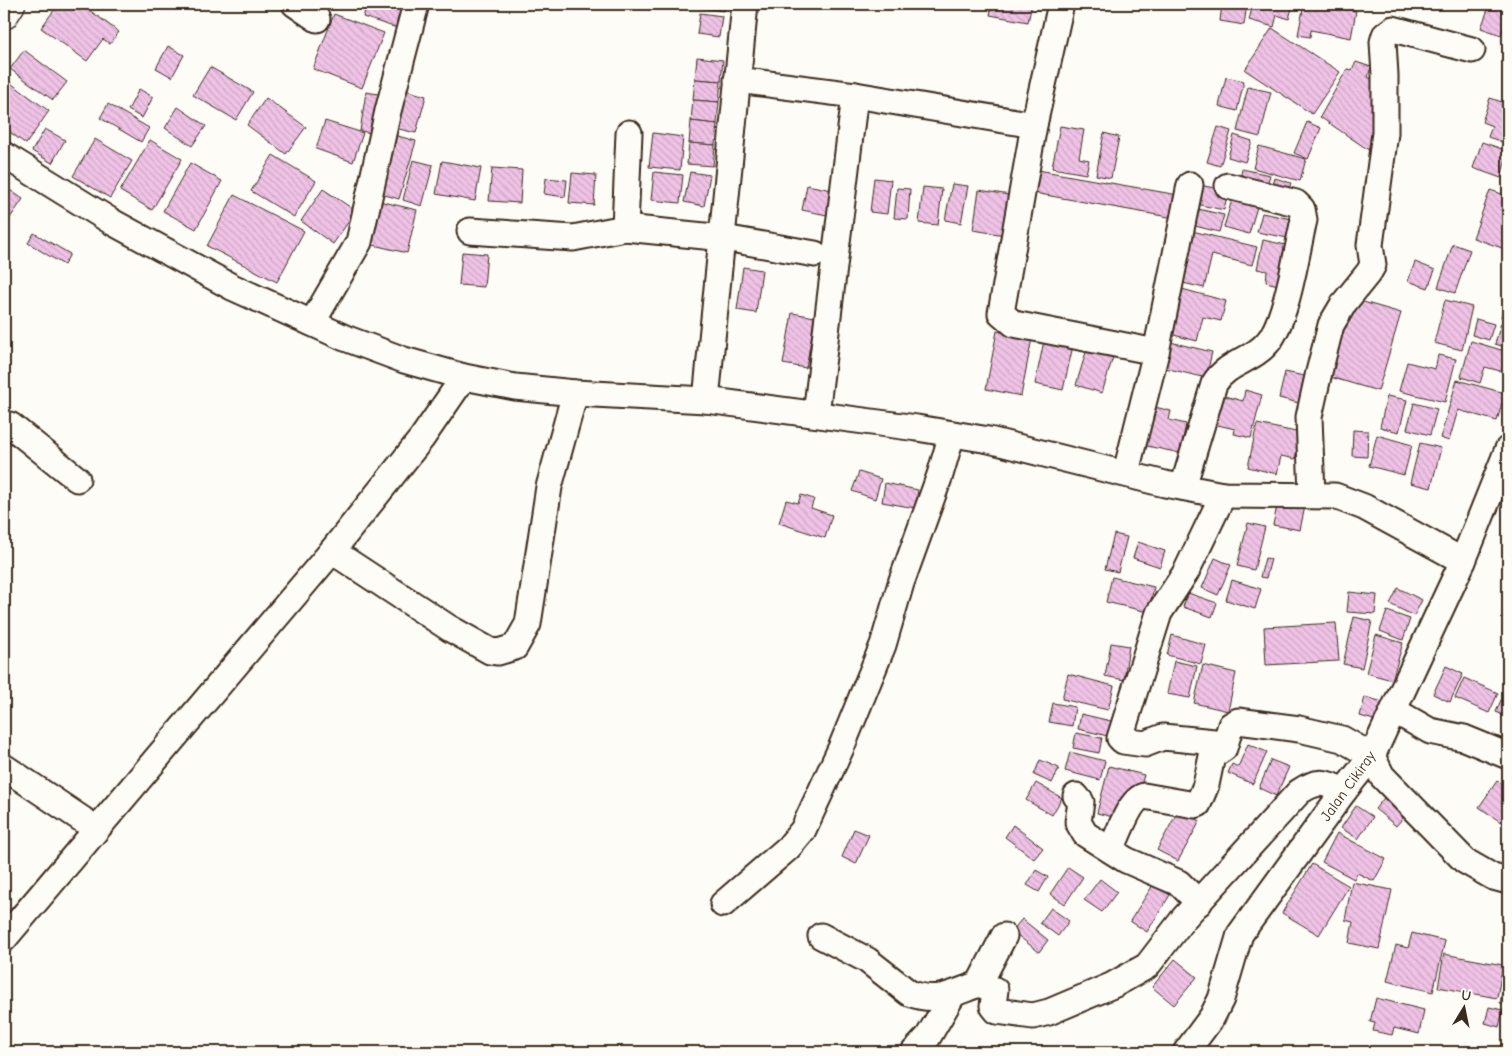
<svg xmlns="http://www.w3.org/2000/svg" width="1512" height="1056" viewBox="0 0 1512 1056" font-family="'Comic Neue',sans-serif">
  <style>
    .building { fill: url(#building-back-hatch); stroke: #3b2a1e }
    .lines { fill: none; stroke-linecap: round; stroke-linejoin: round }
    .minor-casing { stroke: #3b2a1e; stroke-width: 29 }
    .tertiary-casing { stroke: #3b2a1e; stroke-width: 31 }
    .minor { stroke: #fdfcf7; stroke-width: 25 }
    .tertiary { stroke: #fdfcf7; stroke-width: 28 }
    .labels { text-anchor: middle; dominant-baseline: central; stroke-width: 4.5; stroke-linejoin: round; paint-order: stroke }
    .street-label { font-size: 15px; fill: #3b2a1e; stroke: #fdfcf7 }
  </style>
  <defs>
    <pattern id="building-back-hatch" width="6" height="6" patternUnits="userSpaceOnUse" patternTransform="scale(1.25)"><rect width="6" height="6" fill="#efc2e6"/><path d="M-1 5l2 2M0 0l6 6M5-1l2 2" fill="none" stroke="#cea7c5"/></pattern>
  </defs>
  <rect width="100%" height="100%" fill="#fdfcf7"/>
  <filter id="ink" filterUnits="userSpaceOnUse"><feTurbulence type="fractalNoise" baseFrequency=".02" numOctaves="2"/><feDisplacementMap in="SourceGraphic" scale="10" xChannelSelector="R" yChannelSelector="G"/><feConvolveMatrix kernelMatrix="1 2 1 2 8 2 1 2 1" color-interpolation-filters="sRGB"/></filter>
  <g filter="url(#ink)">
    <g class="building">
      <polygon points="54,4 81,4 119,32 110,44 103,39 87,61 41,28 57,6"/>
      <polygon points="367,4 380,4 406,12 400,29 363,17"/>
      <polygon points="702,4 725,4 724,11 701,8"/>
      <polygon points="992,4 1032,4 1028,22 990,15"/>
      <polygon points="1222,4 1247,4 1244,25 1220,21"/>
      <polygon points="1253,4 1293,4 1289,19 1277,15 1274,27 1249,20"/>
      <polygon points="1304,4 1319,4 1356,11 1351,38 1311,30 1310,37 1298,35"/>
      <polygon points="1490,4 1508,4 1508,14 1501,35 1481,28"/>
      <polygon points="700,13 722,16 719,37 697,34"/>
      <polygon points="334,14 384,33 362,88 313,69"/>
      <polygon points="1272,28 1340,72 1312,114 1245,70"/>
      <polygon points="168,46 184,55 172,77 156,68"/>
      <polygon points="1508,48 1508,70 1503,69"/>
      <polygon points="24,50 67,82 53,100 10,69"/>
      <polygon points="697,57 723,60 721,81 695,79"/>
      <polygon points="1356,62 1371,67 1368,77 1381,84 1370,151 1320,117 1347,69 1352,70"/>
      <polygon points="210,67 253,92 236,120 193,95"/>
      <polygon points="1226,77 1244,81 1237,111 1219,106"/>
      <polygon points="5,79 49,111 26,144 4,128"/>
      <polygon points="695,79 721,81 719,102 693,100"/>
      <polygon points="1248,87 1271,92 1260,137 1237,131"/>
      <polygon points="139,89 153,97 142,118 128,110"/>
      <polygon points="405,90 426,96 416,133 395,128"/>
      <polygon points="366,92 390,96 383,135 360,131"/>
      <polygon points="266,98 306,127 286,154 247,125"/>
      <polygon points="1490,98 1508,104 1508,144 1488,137 1492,126 1482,122"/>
      <polygon points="693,100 719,102 717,124 691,121"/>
      <polygon points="108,104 149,128 141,142 100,118"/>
      <polygon points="178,107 206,126 192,146 165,128"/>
      <polygon points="325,121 363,133 353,162 316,149"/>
      <polygon points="691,121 717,124 715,145 689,143"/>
      <polygon points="1307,122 1321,128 1308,159 1294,153"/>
      <polygon points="1060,126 1084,130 1079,158 1089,160 1086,174 1052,168"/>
      <polygon points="1218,127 1231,131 1220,166 1207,162"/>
      <polygon points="45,129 65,140 52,163 32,151"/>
      <polygon points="653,133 683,137 680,170 649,167"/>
      <polygon points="1104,133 1119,137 1111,178 1096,175"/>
      <polygon points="394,135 416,141 399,199 378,193"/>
      <polygon points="1234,135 1252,141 1245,162 1228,157"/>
      <polygon points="95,139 132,161 110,198 73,176"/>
      <polygon points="150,140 182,159 152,210 120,191"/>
      <polygon points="1482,142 1508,151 1501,178 1473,168"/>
      <polygon points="689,143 715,145 713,166 687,164"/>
      <polygon points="1259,146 1306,159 1300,181 1253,168"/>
      <polygon points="273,155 316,181 294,217 251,191"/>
      <polygon points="413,160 433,165 422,206 403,200"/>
      <polygon points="442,161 481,168 475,201 436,194"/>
      <polygon points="190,163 222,181 196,229 163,211"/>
      <polygon points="492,168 522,170 520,203 489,201"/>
      <polygon points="1242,169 1270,175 1265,192 1239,186"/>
      <polygon points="1038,170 1178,195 1174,218 1034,193"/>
      <polygon points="654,172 683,175 680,203 651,200"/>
      <polygon points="690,172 710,175 704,206 684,202"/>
      <polygon points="572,173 596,175 594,205 569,203"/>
      <polygon points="546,178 567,180 565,197 544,194"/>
      <polygon points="874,178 891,180 887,214 870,212"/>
      <polygon points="1275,178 1291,183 1286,197 1271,192"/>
      <polygon points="952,184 968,186 961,223 945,220"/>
      <polygon points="807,185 837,191 832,216 802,210"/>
      <polygon points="1200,185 1228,191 1224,210 1196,204"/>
      <polygon points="4,186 23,199 4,227"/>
      <polygon points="923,187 942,189 938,225 919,223"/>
      <polygon points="897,188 910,189 908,219 894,218"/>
      <polygon points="323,189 356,211 333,244 301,221"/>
      <polygon points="979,190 1016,196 1011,236 973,230"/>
      <polygon points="1490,190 1508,196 1508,240 1505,249 1473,238"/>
      <polygon points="1234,193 1259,200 1249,234 1224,227"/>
      <polygon points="234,195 304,231 277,282 207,246"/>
      <polygon points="375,200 417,210 407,253 365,243"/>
      <polygon points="1194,208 1224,215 1219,232 1191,225"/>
      <polygon points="1262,213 1292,219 1288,238 1257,232"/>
      <polygon points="1192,231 1257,247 1252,265 1212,255 1204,288 1179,282"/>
      <polygon points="34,233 70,254 64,265 28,243"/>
      <polygon points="1263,240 1286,245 1278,285 1266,282 1267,271 1257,269"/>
      <polygon points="1453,244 1470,250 1455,293 1438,287"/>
      <polygon points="462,252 487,254 484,287 459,285"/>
      <polygon points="1415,262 1435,270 1428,288 1408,281"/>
      <polygon points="743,267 762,270 756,313 737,310"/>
      <polygon points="1182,289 1226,301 1221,321 1203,317 1197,341 1170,334"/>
      <polygon points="1508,291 1508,319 1501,317"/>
      <polygon points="1353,299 1401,313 1378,391 1330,377"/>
      <polygon points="1445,300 1472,307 1462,350 1434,343"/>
      <polygon points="792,313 815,317 806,368 783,364"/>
      <polygon points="1476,319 1494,324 1489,340 1472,335"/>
      <polygon points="1501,323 1508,326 1508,348 1495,344"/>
      <polygon points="997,331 1032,338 1021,396 986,389"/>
      <polygon points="1046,331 1075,337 1063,390 1035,384"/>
      <polygon points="1090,339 1116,347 1102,393 1076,385"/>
      <polygon points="1166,341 1212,352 1206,378 1161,367"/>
      <polygon points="1471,341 1508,352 1508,373 1485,367 1480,383 1461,377"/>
      <polygon points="1438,355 1456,359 1445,402 1399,391 1407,362 1435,369"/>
      <polygon points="1285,372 1314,378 1307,405 1279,398"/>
      <polygon points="1457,380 1505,393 1497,421 1458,410 1449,441 1440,438"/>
      <polygon points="1245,390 1262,395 1251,438 1234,434 1235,429 1209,423 1217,394 1243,401"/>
      <polygon points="1387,396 1407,400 1399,432 1380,427"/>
      <polygon points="1414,403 1437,409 1430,435 1407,429"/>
      <polygon points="1151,406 1171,411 1169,420 1186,424 1180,453 1142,445"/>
      <polygon points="1257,424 1301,433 1295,459 1281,456 1277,474 1248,467"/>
      <polygon points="1353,430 1368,431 1367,457 1352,456"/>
      <polygon points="1377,435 1412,445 1404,475 1369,466"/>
      <polygon points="1420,443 1441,448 1431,488 1410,483"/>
      <polygon points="859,472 881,479 875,499 852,491"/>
      <polygon points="885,483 918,490 915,508 882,502"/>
      <polygon points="801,495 814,499 811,508 832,515 825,538 779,523 786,500 798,503"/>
      <polygon points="1278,501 1305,506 1300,530 1273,525"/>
      <polygon points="1248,523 1265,527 1254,570 1237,566"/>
      <polygon points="1114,534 1127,537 1118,572 1105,569"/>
      <polygon points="1138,542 1165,551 1160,567 1133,558"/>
      <polygon points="1215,558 1231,565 1218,595 1202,588"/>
      <polygon points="1265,558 1271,559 1266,578 1260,577"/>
      <polygon points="1112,577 1154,587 1148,612 1106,602"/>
      <polygon points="1232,580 1261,589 1255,609 1226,600"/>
      <polygon points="1398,588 1422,600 1414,616 1390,604"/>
      <polygon points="1349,592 1377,595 1375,614 1347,612"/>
      <polygon points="1188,593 1217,603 1212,617 1183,607"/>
      <polygon points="1387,611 1410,619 1403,640 1380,631"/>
      <polygon points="1354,617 1372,621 1362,668 1343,664"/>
      <polygon points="1336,623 1339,661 1266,665 1264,627"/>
      <polygon points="1172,635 1206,645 1201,664 1167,655"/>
      <polygon points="1376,635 1403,643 1392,680 1366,673"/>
      <polygon points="1111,643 1129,646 1124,680 1105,676"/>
      <polygon points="1174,661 1197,666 1190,698 1167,694"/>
      <polygon points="1203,665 1236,673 1228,711 1194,703"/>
      <polygon points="1446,666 1463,674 1450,702 1433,694"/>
      <polygon points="1068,674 1114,686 1108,710 1062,699"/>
      <polygon points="1464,678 1498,693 1489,713 1455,698"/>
      <polygon points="1365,697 1383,702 1377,721 1360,716"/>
      <polygon points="1501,700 1508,703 1508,717 1496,712"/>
      <polygon points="1053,703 1075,707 1072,726 1049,722"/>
      <polygon points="1081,714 1115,722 1112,737 1078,729"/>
      <polygon points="1076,733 1102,738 1099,753 1073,748"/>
      <polygon points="1248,744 1267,752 1253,784 1228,773 1232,764 1238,767"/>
      <polygon points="1070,752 1105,761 1100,780 1065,771"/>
      <polygon points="1040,760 1059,768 1052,783 1034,775"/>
      <polygon points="1271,760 1289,767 1276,796 1259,788"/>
      <polygon points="1109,766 1144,775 1138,796 1121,819 1097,813"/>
      <polygon points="1497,781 1508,788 1508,827 1479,807"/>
      <polygon points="1036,783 1062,798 1052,815 1026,800"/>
      <polygon points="1388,793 1409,811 1396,826 1375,809"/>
      <polygon points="1356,806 1373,817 1358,839 1341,828"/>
      <polygon points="1179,809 1200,821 1178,861 1157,850"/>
      <polygon points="1013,825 1043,848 1034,859 1005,837"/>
      <polygon points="854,829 869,835 856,864 842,857"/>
      <polygon points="1337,833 1386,859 1374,881 1357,873 1354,879 1322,862"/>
      <polygon points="1312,864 1349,886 1319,935 1282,913"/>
      <polygon points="1068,867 1083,877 1065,904 1050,894"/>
      <polygon points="1036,870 1048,877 1039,892 1027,885"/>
      <polygon points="1100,879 1117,892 1102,912 1084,900"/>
      <polygon points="1352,882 1392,890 1379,949 1349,943 1353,922 1345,920"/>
      <polygon points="1153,885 1170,895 1147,932 1130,921"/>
      <polygon points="1051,908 1069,921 1058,936 1040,923"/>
      <polygon points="1022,919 1048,940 1039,952 1012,931"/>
      <polygon points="1412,933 1445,941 1433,992 1387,981 1396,945 1408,948"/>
      <polygon points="1444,954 1503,965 1497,998 1438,987"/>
      <polygon points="1175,959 1197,977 1174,1005 1152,987"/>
      <polygon points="1508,967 1508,1004 1500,1003"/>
      <polygon points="1376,998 1424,1010 1419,1034 1394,1028 1392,1035 1373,1031 1375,1023 1370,1022"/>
      <polygon points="1489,1007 1503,1010 1499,1027 1485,1023"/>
    </g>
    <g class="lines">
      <g class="minor-casing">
        <g id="minor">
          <polyline points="295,4 317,19"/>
          <polyline points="1061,4 1034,125 1001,313 1014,324 1156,352"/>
          <polyline points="737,80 855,95 1034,125"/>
          <polyline points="4,155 114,223 232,287 345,338 404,360 464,377 515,387 575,393 706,400 917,428 989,440 1165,484 1223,495 1335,496 1364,507 1463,561"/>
          <polyline points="625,228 629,133"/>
          <polyline points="470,231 573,238 625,228 724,238 815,254"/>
          <polyline points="312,323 359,242 388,111 416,4"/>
          <polyline points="706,400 745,4"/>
          <polyline points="816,414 855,95"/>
          <polyline points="4,424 10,425 77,479"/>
          <polyline points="1126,472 1156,352 1190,185"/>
          <path d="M1183 487 1214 384C1227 362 1253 361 1268 342 1287 320 1297 249 1304 220L1302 209 1296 203 1228 186"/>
          <polyline points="1223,495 1186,572 1159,613 1120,738 1123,741 1145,744 1163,737 1225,743"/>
          <polyline points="1312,495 1309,417 1319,372 1331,325 1344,303 1369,272 1373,265 1370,245 1385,133 1385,75 1383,42 1385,35 1393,29 1472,50"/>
          <polyline points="332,551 449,628 490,651 498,652 515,647 528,624 549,487 575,393"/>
          <polyline points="1395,711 1430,731 1464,738 1508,756"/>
          <polyline points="4,767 95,828"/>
          <polyline points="1076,796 1081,802 1078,822 1085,834 1126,860 1179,883 1199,903"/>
          <path d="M1111 850C1118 836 1129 800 1144 796L1195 805 1198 804 1206 785 1212 756 1224 748 1231 725 1238 721 1299 729 1342 739 1372 756 1382 776 1465 861 1493 877 1508 881"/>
          <polyline points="723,904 788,848 803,830 841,748 883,645 901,583 940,475 952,434"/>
          <path d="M821 936 867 960 909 993C938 1004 953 993 979 984L995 990 993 1006 997 1011 1033 1016 1049 1012 1113 985 1147 966 1184 918 1299 792C1318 779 1324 782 1344 791"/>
          <polyline points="4,939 332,551 422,438 464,377"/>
          <polyline points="979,984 1004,936"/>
          <polyline points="914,1052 928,1037 952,996"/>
          <polyline points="1186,1052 1212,1017 1221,999 1240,934 1344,791 1372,756 1463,561 1508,449"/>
        </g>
      </g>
      <g class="tertiary-casing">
        <polyline id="tertiary" points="4,15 11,4"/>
      </g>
      <use href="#minor" class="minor"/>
      <use href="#tertiary" class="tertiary"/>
    </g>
  </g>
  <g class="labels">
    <g class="street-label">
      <text transform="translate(1348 786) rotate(-54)">Jalan Cikiray</text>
    </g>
  </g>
  <rect width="1512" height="1056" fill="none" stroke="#fdfcf7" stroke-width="20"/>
  <rect x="10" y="10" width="1492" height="1036" fill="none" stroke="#3b2a1e" stroke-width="2" filter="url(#ink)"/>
  <g transform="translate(1464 1008) rotate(10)" stroke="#fdfcf7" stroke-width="4" paint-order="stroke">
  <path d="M0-4L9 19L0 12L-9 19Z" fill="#3b2a1e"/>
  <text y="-8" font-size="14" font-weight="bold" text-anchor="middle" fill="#3b2a1e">U</text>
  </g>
</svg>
